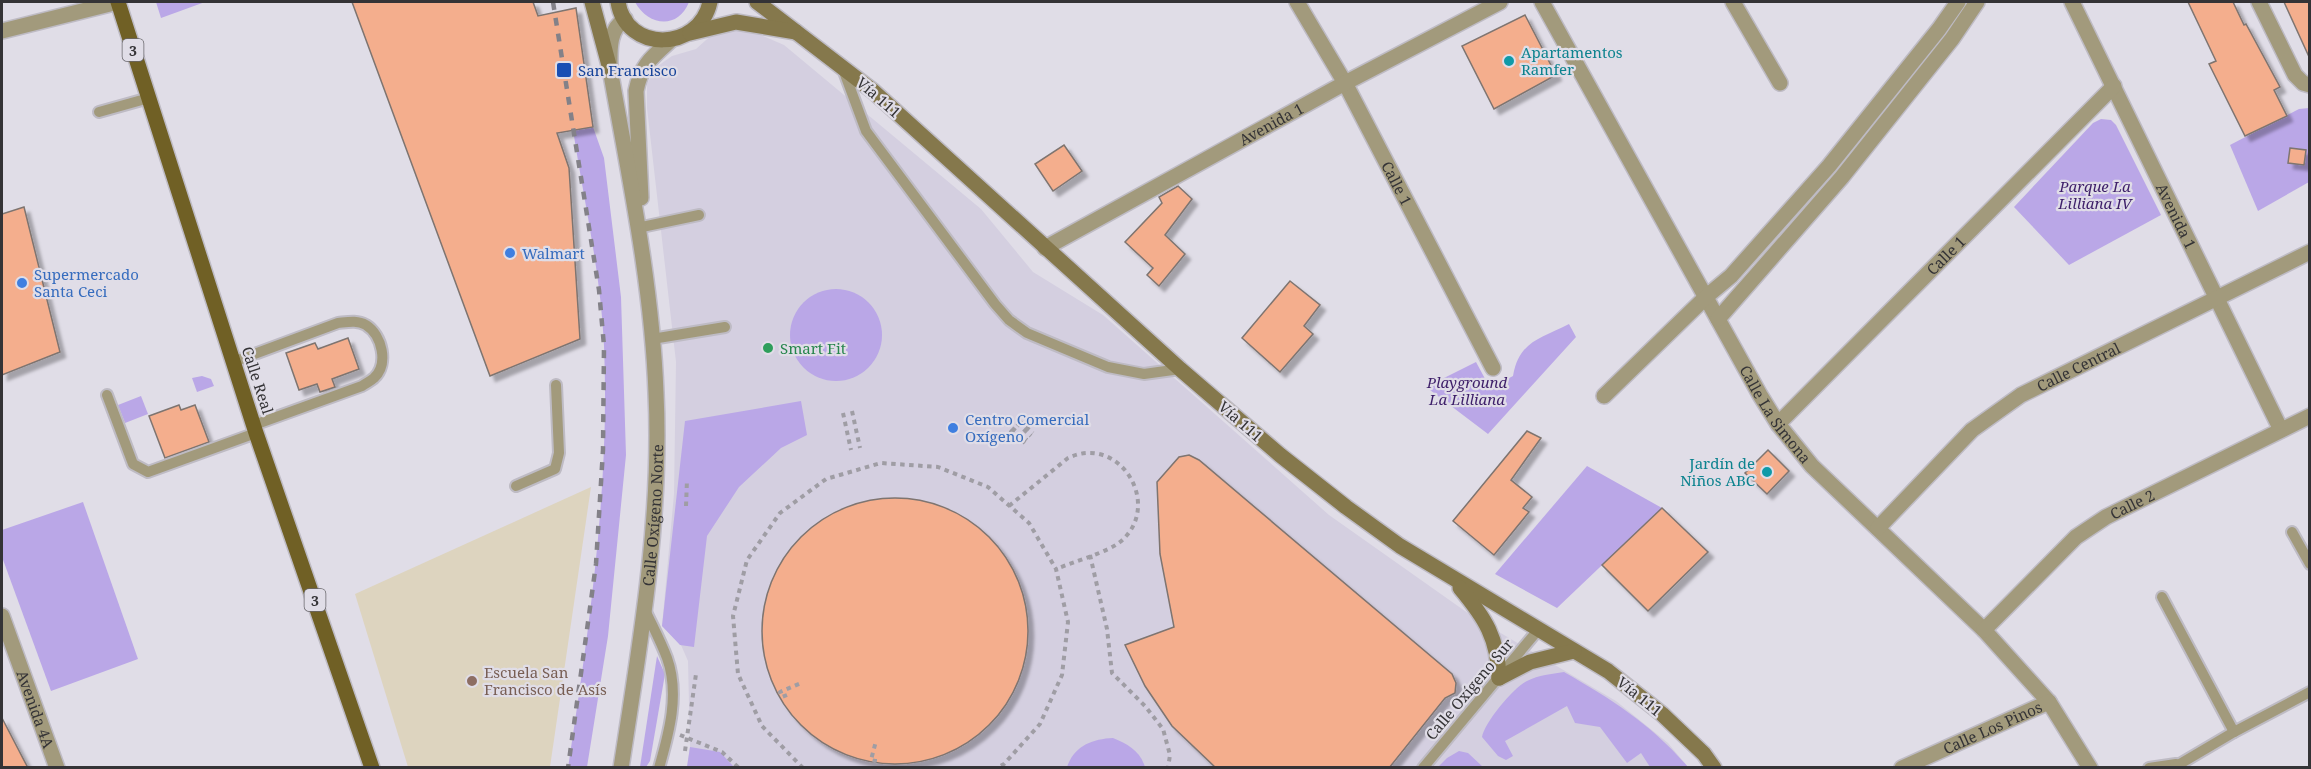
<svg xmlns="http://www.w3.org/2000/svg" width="2311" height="769" viewBox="0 0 2311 769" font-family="'Noto Serif',serif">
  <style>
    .built { fill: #d4cfe0 }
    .education { fill: #ddd4bf }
    .green { fill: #baa7e7 }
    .building { fill: #f4ae8d; stroke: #7e7470; stroke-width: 1.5; filter: url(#shadow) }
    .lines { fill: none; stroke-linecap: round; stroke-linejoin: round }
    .lane-casing { stroke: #bebbc4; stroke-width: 14 }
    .street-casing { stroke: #bebbc4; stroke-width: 18 }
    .secondary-casing { stroke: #bebbc4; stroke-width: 18 }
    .primary-casing { stroke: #bebbc4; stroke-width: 18 }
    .path { stroke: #9f9da4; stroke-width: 4; stroke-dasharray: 4.5 4.5; stroke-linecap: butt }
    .lane { stroke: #a29a7c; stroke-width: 10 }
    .street { stroke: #a29a7c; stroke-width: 15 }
    .secondary { stroke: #85784c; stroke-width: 15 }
    .primary { stroke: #706025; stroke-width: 15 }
    .rail { stroke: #838188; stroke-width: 4.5; stroke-dasharray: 8 8; stroke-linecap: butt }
    .culture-dot { fill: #0f9aa8; stroke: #e0dde7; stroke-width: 2 }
    .transit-dot { fill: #1a4fb4; stroke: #e0dde7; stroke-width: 2 }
    .shop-dot { fill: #3f7fe0; stroke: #e0dde7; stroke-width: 2 }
    .leisure-dot { fill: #2e9e5b; stroke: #e0dde7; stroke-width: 2 }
    .education-dot { fill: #8d6e63; stroke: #e0dde7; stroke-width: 2 }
    .labels { text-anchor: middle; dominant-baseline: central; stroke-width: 4.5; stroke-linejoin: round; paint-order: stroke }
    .shield { fill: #e0dde7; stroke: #68666b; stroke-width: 1.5 }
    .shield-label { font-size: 14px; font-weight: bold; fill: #343336 }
    .culture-label { font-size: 15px; fill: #0d838f; stroke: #e0dde7; text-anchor: start }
    .transit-label { font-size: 15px; fill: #164399; stroke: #e0dde7; text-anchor: start }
    .street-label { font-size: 15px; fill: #343336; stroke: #e0dde7 }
    .park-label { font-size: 15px; font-style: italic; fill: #3d1e69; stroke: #e0dde7 }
    .shop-label { font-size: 15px; fill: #366cbe; stroke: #e0dde7; text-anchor: start }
    .leisure-label { font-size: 15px; fill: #27864d; stroke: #e0dde7; text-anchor: start }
    .education-label { font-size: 15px; fill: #785e54; stroke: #e0dde7; text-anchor: start }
  </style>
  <defs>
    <filter id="shadow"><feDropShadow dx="5.5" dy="5.5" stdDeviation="1.5" flood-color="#0004"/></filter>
  </defs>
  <rect width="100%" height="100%" fill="#e0dde7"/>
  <polygon class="built" points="740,26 784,45 981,209 1033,272 1103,315 1329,515 1472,616 1616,701 1668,743 1688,767 687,767 690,747 688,661 681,645 662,626 674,494 676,362 647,108 647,84 655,68 672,56 696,49 716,31"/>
  <polygon class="education" points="591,487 550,767 408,767 355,594"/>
  <g class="green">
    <polygon points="156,2 205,2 161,18"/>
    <path d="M635 2H634H689C678 30 648 26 635 2Z"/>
    <polygon points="2309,108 2309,182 2258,211 2230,145 2299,109"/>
    <polygon points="2101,119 2111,120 2116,125 2161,215 2069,265 2014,207 2093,123"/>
    <path d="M593 127 604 158 621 297 626 455 608 636 587 767 568 768C589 629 610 487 604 346 601 274 584 202 573 130Z"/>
    <circle cx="836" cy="335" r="46"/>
    <path d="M1569 324 1576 337 1488 434 1426 387 1476 362 1490 388 1513 376C1519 341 1540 339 1569 324Z"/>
    <polygon points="202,376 211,379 214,386 197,392 192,378"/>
    <polygon points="141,396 148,414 125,423 118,405"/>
    <polygon points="801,401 807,435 781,448 739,487 707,536 694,647 680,645 662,626 685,421"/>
    <polygon points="1587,466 1662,508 1557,608 1495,574"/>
    <polygon points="83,502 138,659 51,691 2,557 2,530"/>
    <polygon points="657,656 665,674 650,761 646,767 640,767"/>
    <path d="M1564 672C1613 700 1652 725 1688 767H1650L1641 753 1627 763 1600 727 1575 723 1567 706 1505 741 1513 756 1506 760 1498 756 1482 737C1485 722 1513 688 1527 681 1539 675 1551 674 1564 672Z"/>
    <path d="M1113 738C1128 744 1140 751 1145 767H1067C1074 746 1092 739 1113 738Z"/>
    <polygon points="690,747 720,752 734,767 687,767"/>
    <polygon points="1459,751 1468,753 1483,767 1468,766 1467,767 1438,767 1447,758"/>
  </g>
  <g class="building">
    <polygon points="352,2 533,2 538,16 576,8 593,127 557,133 569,168 580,339 490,376"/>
    <polygon points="2188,2 2233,2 2244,25 2246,24 2280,87 2274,90 2287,116 2245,136 2209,64 2216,61"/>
    <polygon points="2284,2 2310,2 2310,59"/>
    <polygon points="1525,15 1556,75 1494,109 1462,46"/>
    <polygon points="1064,145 1082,171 1053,191 1035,164"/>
    <polygon points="2290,148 2306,150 2304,165 2288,163"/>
    <polygon points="1178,186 1192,199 1165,235 1185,254 1159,286 1147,275 1153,268 1125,242 1162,203 1159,197"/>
    <polygon points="24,207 60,352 2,375 2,214"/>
    <polygon points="1290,281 1320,305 1304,326 1313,334 1280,372 1242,338"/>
    <polygon points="348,338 359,369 332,379 335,387 320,392 317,384 299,390 286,353 315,343 318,349"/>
    <polygon points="179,405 181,410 195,405 209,442 165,458 149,416"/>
    <polygon points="1527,431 1541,438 1511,480 1532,497 1523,508 1529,512 1494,555 1453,521"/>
    <polygon points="1768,450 1789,471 1767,494 1745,473"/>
    <polygon points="1189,455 1199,460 1452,674 1456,683 1455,693 1445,698 1389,768 1216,768 1172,726 1145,686 1125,645 1174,627 1160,554 1157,482 1179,457"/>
    <circle cx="895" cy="631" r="133"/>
    <polygon points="1662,508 1708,552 1648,611 1602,565"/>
    <polygon points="2,718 28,768 2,768"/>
  </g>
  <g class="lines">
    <g class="lane-casing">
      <g id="lane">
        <polyline points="843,69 866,131 995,304 1009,320 1027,333 1108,367 1144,374 1180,369"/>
        <polyline points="99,112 149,98"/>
        <polyline points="642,227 699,215"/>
        <polyline points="652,339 725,327"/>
        <path d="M233 362 338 323C348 322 357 320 366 325 382 335 389 364 374 378 371 381 366 383 362 386L254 425"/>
        <polyline points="107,395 133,464 148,472 256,433"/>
        <polyline points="516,486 555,469 559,453 556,385"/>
        <polyline points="2292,532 2310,564"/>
        <polyline points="2162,597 2234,732"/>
        <path d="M646 612C653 627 661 642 667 658 680 694 669 733 659 768"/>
        <polyline points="1423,768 1538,630"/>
        <polyline points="2149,768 2176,764"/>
        <polyline points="2173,768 2234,732 2310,692"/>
      </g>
    </g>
    <g class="street-casing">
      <g id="street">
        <path id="s1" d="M1297 2 1345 83 1493 368"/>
        <path id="s2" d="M1542 2 1760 395 1778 424 1812 466 1984 630 2049 702 2090 768"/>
        <polyline points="1733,2 1780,83"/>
        <path id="s3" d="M2072 2 2281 430"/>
        <polyline points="2259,2 2295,75 2303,83 2310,85"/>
        <polyline points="2,31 118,2"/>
        <path d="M641 198 636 91C641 65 652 57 671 40"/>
        <path id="s4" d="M1045 248 1345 83 1500 2"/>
        <polyline points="1718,319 1842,177 1952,39 1977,2"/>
        <polyline points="1604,396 1707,296 1731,276 1829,166 1939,29 1958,2"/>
        <path id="s5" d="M1778 424 2114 86"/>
        <path id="s6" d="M1878 528 1972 430 2021 395 2310 252"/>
        <path id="s7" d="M2 616 57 768"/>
        <path id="s8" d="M1984 630 2076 537 2106 517 2310 416"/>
        <path id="s9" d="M621 768C640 645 662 518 656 393 652 284 629 176 610 69 610 51 608 30 625 19"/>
        <path id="s10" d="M1902 768 2049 702"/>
      </g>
    </g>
    <g class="secondary-casing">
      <g id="secondary">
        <polyline points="592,2 610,69"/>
        <path d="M618 2C626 53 699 52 710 2"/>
        <polyline points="757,2 873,91 1180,369 1280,455 1346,507 1400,546 1608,671 1662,714 1704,754 1714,768"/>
        <polyline points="690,33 736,22 796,32"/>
        <path d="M1460 588C1485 618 1498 638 1499 678"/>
        <polyline points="1499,678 1530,662 1574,651"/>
      </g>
    </g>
    <g class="primary-casing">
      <polyline id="primary" points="118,2 256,433 372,768"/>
    </g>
    <g class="path">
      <polyline points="852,411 860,448"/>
      <polyline points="843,413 851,450"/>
      <polyline points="1019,421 1033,433"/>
      <polyline points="1017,423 1031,436"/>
      <polyline points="1012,428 1027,440"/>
      <polyline points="1010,430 1025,443"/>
      <polyline points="686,506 687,480"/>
      <path d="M1009 506 1068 458C1120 433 1164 506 1120 542 1108 552 1073 562 1056 569"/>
      <polyline points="1090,555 1107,629 1112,673 1145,706 1163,729 1170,755 1168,768"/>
      <polyline points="787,695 782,697 780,692 801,683"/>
      <polyline points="680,735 722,752 739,768"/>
      <polyline points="685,751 696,674"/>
      <polyline points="875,759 875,761 871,760 876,741"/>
      <polyline points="803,768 762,726 738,674 733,616 747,560 780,513 826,479 881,463 938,467 988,487 1029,523 1056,569 1068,622 1062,675 1040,724 1004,764 997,768"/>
    </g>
    <use href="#lane" class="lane"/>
    <use href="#street" class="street"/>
    <use href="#secondary" class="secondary"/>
    <use href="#primary" class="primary"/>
    <polyline class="rail" points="553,2 599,290 604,346 603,450 596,564 568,768"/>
  </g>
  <g class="culture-dot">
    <circle cx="1509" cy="61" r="6"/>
    <circle cx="1767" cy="472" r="6"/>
  </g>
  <rect class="transit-dot" x="556" y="62" width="16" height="16" rx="3"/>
  <g class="shop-dot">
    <circle cx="510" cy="253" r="6"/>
    <circle cx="22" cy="283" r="6"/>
    <circle cx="953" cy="428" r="6"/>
  </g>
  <circle class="leisure-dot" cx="768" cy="348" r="6"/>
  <circle class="education-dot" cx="472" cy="681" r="6"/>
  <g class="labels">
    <g class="shield">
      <rect x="122.5" y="39" width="21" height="22" rx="4.5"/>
      <rect x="304.5" y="589" width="21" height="22" rx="4.5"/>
    </g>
    <g class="shield-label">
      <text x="133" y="50">3</text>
      <text x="315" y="600">3</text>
    </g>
    <g class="culture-label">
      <text x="1521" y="52">Apartamentos<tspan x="1521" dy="17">Ramfer</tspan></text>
      <text x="1755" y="463" text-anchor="end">Jardín de<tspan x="1755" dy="17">Niños ABC</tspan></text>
    </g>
    <g class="transit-label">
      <text x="578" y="70">San Francisco</text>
    </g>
    <g class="street-label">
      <text transform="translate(879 97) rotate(41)">Vía 111</text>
      <text stroke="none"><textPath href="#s4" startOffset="258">Avenida 1</textPath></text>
      <text stroke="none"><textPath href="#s1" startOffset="207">Calle 1</textPath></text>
      <text stroke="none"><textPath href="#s3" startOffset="238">Avenida 1</textPath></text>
      <text stroke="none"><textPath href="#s5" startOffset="238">Calle 1</textPath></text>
      <text stroke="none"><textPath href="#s6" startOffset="260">Calle Central</textPath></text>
      <text transform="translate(258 380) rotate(72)">Calle Real</text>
      <text stroke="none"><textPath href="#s2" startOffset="474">Calle La Simona</textPath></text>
      <text transform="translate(1241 421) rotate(41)">Vía 111</text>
      <text stroke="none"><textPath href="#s8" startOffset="196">Calle 2</textPath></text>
      <text stroke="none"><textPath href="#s9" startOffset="255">Calle Oxígeno Norte</textPath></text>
      <text transform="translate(1469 689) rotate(-50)">Calle Oxígeno Sur</text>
      <text transform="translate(1640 696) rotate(39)">Vía 111</text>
      <text stroke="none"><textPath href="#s7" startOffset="99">Avenida 4A</textPath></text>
      <text stroke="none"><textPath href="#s10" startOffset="99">Calle Los Pinos</textPath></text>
    </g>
    <g class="park-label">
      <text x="2095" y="186">Parque La<tspan x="2095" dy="17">Lilliana IV</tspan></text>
      <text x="1467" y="382">Playground<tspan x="1467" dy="17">La Lilliana</tspan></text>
    </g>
    <g class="shop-label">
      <text x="522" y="253">Walmart</text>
      <text x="34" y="274">Supermercado<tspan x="34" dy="17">Santa Ceci</tspan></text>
      <text x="965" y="419">Centro Comercial<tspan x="965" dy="17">Oxígeno</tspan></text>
    </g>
    <g class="leisure-label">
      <text x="780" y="348">Smart Fit</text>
    </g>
    <g class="education-label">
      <text x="484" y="672">Escuela San<tspan x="484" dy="17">Francisco de Asís</tspan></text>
    </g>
  </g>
  <rect width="2311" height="769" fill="none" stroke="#343336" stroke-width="6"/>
</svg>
